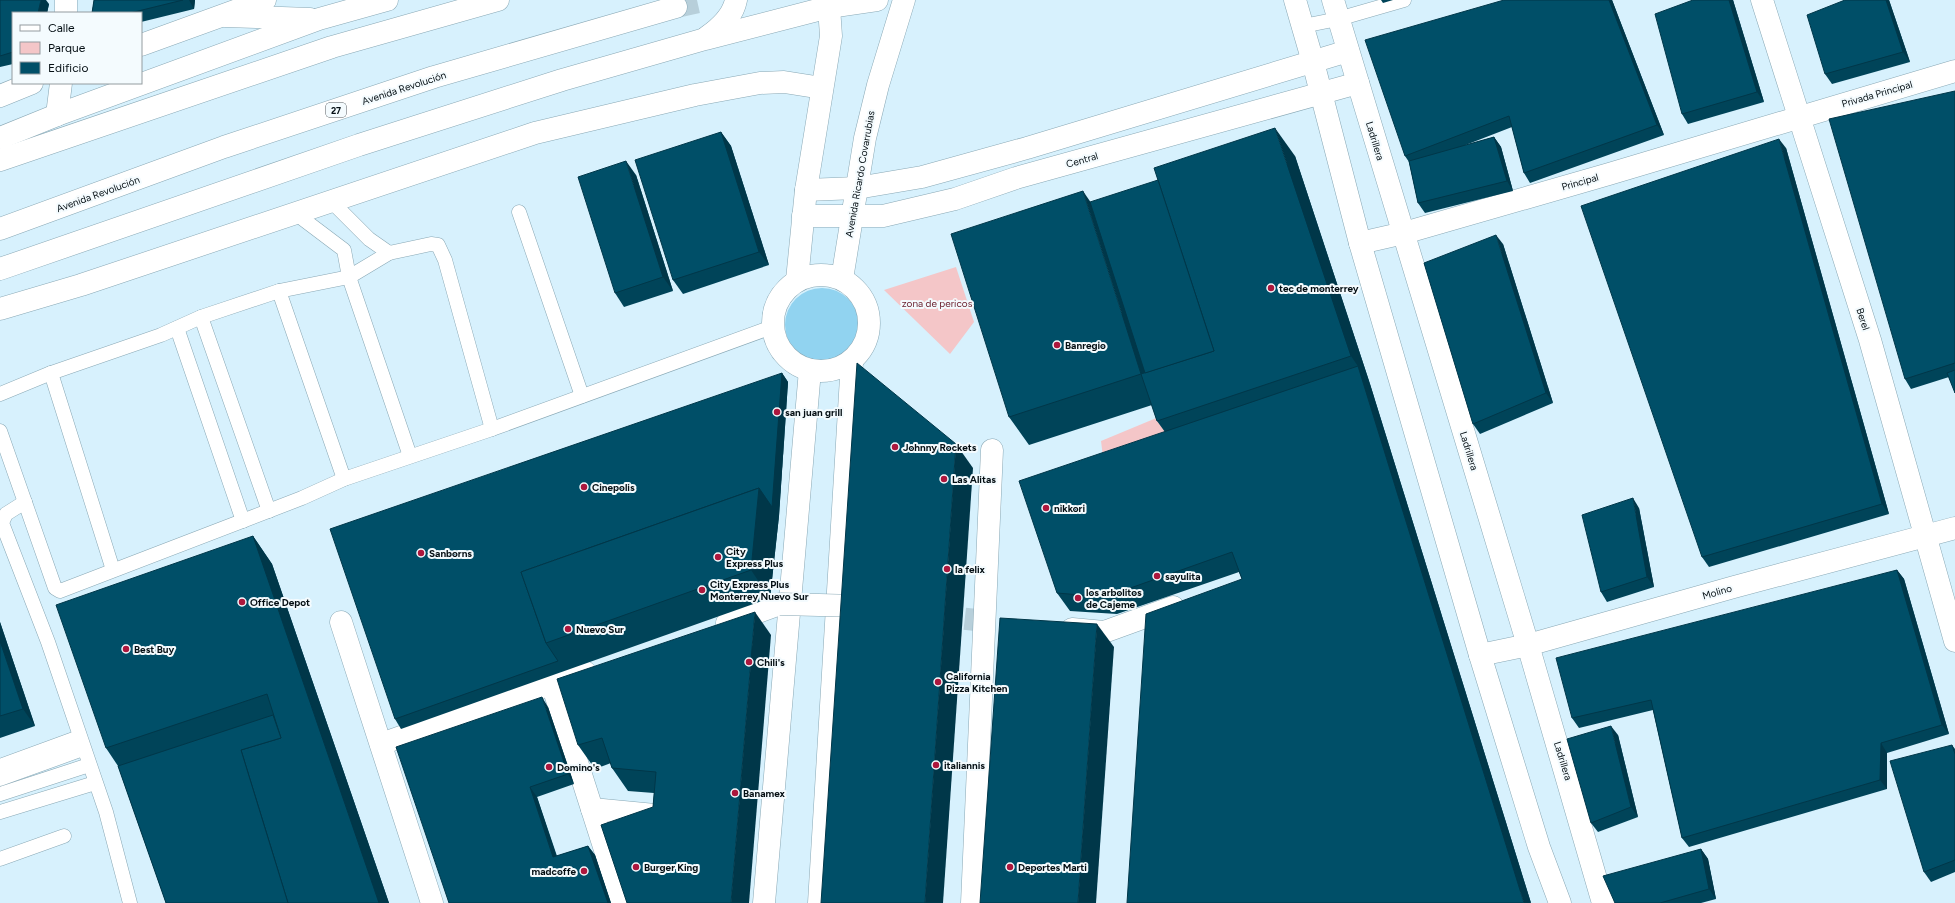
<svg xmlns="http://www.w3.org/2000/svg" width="1955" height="903" viewBox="0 0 1955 903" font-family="Figtree,sans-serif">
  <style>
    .green { fill: #f4c6c8 }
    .water { fill: #91d3f0 }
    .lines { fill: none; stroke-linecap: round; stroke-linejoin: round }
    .pedestrian-tunnel { stroke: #b7cfda; stroke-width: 22; stroke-dasharray: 22 11; stroke-linecap: butt }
    .primary-tunnel { stroke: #b7cfda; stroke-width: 22; stroke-dasharray: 22 11; stroke-linecap: butt }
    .service-casing { stroke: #89a8b5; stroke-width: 15 }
    .pedestrian-casing { stroke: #89a8b5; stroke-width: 23 }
    .minor-casing { stroke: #89a8b5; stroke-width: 23 }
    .tertiary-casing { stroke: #89a8b5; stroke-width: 23 }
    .primary-casing { stroke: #89a8b5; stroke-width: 23 }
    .service { stroke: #fff; stroke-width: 14 }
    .pedestrian { stroke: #fff; stroke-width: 22 }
    .minor { stroke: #fff; stroke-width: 22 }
    .tertiary { stroke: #fff; stroke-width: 22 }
    .primary { stroke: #fff; stroke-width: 22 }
    .pedestrian-bridge-casing { stroke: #89a8b5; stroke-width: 23; stroke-linecap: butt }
    .pedestrian-bridge { stroke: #fff; stroke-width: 22 }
    .wall { fill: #004459 }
    .shaded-wall { fill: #003749 }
    .building { fill: #004f68; stroke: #003749 }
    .poi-dot { fill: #ac173d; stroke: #f4fbfe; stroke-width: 1.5 }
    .labels { text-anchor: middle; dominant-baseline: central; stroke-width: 4; stroke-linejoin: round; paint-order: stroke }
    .shield { fill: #f4fbfe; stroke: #4c555a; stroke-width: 1 }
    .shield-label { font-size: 9px; font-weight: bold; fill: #040e13 }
    .street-label { font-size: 10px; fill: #040e13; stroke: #f4fbfe }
    .poi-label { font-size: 10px; font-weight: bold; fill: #040e13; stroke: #f4fbfe; text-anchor: start }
    .park-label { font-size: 10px; fill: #671a28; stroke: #f4fbfe }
  </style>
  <rect width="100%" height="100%" fill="#d7f1fd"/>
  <g class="green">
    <polygon points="956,267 974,322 950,354 884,290"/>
    <polygon points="1166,414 1177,449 1105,473 1101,441"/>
  </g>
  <circle class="water" cx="822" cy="325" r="37"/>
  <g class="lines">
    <polyline class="pedestrian-tunnel" points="932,615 985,621"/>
    <polyline class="primary-tunnel" points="676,7 707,0"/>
    <g class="service-casing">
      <g id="service">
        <polyline points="1303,26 1338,19 1404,0"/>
        <polyline points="331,201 369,239 389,253"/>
        <polyline points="519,212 582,396"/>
        <polyline points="295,213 344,250 349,277 410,456"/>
        <polyline points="279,291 344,479"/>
        <polyline points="201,317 269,511"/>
        <polyline points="177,328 243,521"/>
        <polyline points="51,373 113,570"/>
        <polyline points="0,394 51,373 161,335 201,317 279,291 349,277 389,253 431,244 438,245 445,260 492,429"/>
        <polyline points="0,431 55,588 60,591 302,498 344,479 492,429 772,327"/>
        <polyline points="25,502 6,514 2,523 48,642 106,812 130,903"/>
        <polyline points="0,766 79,737"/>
        <polyline points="0,779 83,749"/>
        <polyline points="0,794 89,765"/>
        <polyline points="0,812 95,783"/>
        <polyline points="0,859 64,836"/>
      </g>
    </g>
    <g class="pedestrian-casing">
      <g id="pedestrian">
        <polyline points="341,622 432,903"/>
        <polyline points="727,623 780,604"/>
        <polyline points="1072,629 1104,632 1173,607"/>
        <polyline points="552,684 622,903"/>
        <polyline points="381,744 585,672"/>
        <polyline points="592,809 665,816"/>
        <polyline points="972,903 992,450"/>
      </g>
    </g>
    <g class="minor-casing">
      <g id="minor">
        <polyline points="1295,0 1313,62 1360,243 1480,655 1539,847 1560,903"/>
        <polyline points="1333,0 1528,645 1603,903"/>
        <polyline points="1762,0 1870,340 1955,641"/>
        <polyline points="66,13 66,0"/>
        <polyline points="141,45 265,0"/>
        <polyline points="0,96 32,83"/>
        <polyline points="57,115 61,83"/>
        <polyline points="806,190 857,188 922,177 1027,148 1348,51"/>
        <polyline points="803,216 883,216 955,199 1016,178 1358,83"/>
        <polyline points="1360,243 1404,233 1609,174 1955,71"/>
        <circle cx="821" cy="323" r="48"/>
        <polyline points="842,279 865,138 878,85 904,0"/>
        <polyline points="797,280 806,190 831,36 829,7"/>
        <polyline points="0,309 81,285 535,133 695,95 760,83 784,82 822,88"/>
        <polyline points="1480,655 1528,645 1734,587 1955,528"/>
        <polyline points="764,903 810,370"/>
        <polyline points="819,903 852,361"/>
      </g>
    </g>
    <g class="tertiary-casing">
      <g id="tertiary">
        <polyline points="225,16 310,19"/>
        <path d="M707 37C720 28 733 16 736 0"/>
        <polyline points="0,138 57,115 319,19 387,0"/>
        <polyline points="0,269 359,145 562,80 705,39 829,7 877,0"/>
      </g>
    </g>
    <g class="primary-casing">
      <g id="primary">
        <polyline points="0,160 332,47 498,0"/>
        <polyline points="0,229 224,147 434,77 676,7"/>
      </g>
    </g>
    <use href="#service" class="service"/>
    <use href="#pedestrian" class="pedestrian"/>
    <use href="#minor" class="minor"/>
    <use href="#tertiary" class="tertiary"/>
    <use href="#primary" class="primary"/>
    <g class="pedestrian-bridge-casing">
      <polyline id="pedestrian-bridge" points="780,604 858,606"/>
    </g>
    <use href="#pedestrian-bridge" class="pedestrian-bridge"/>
  </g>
  <g class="wall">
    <polygon points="0,0 49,4 47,13 13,13 13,64 0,67"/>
    <polygon points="94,0 195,0 194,9 141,22 141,13 92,13"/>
    <polygon points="1381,0 1393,0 1383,3"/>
    <polygon points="1504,0 1612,0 1664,135 1530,183 1524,173 1512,127 1463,146 1494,137 1501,147 1513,191 1425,213 1418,203 1409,162 1405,156"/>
    <polygon points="1693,0 1733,0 1764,102 1688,124 1682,114"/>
    <polygon points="1845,0 1889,0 1910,62 1832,84 1825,74"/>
    <polygon points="1955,91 1955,393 1949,377 1911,389 1905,379"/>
    <polygon points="721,132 731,146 769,265 683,294 673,280"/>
    <polygon points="1786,148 1889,514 1709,567 1702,557"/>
    <polygon points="1295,156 1370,384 1531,903 1242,579 1239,572 1117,614 1070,611 1057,593 1165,432 1157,421 1152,405 1029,445 1009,417"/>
    <polygon points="636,175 673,291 624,307 615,293"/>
    <polygon points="1503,244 1553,403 1480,434 1473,424"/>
    <polygon points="782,373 788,382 779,516 770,598 401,729 395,719"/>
    <polygon points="1639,508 1654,587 1607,602 1601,592"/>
    <polygon points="253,536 272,564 389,903 166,903 118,766 106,748"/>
    <polygon points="1897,570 1904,579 1949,734 1887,753 1887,789 1689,847 1682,838 1653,710 1579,728 1572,718"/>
    <polygon points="0,622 35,726 0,738"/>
    <polygon points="771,635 653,807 654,793 628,791 612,768 611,763 595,769 578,745"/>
    <polygon points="548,707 574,784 537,797 557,856 588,846 595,855 611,903 449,903"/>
    <polygon points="1618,735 1638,817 1598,832 1591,823"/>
    <polygon points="1952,745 1955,749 1955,872 1931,882 1924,872"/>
    <polygon points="1701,849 1708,859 1716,899 1701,903 1615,903"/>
  </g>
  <g class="shaded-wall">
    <polygon points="41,0 46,0 49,4 47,13 38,13"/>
    <polygon points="189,0 195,0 194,9"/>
    <polygon points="1609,0 1612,0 1664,135 1657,125"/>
    <polygon points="1729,0 1733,0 1764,102 1757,92"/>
    <polygon points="1886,0 1889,0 1910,62 1903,52"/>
    <polygon points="1275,128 1295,156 1370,384 1351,356"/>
    <polygon points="721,132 731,146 769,265 759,252"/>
    <polygon points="1494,137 1501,147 1513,191 1507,181"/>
    <polygon points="1779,139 1786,148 1889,514 1882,504"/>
    <polygon points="626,161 636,175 673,291 663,277"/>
    <polygon points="1083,191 1102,219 1155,383 1141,374"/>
    <polygon points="1496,235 1503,244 1553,403 1546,393"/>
    <polygon points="1358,366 1370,384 1531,903 1524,903"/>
    <polygon points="782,373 788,382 779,516 770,598 751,570 759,488"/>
    <polygon points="956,444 973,468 943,903 925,903"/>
    <polygon points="1633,498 1639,508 1654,587 1647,577"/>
    <polygon points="253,536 272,564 389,903 379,903"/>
    <polygon points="1897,570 1904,579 1949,734 1942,725"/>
    <polygon points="755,612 771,635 749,903 731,903"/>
    <polygon points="0,622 35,726 23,709 0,641"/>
    <polygon points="1097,624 1114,647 1096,903 1078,903"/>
    <polygon points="542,697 548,707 574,784 568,774"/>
    <polygon points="1611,726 1618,735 1638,817 1631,807"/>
    <polygon points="1881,743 1887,753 1887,789 1880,780"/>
    <polygon points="530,787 537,797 560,867 553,857"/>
    <polygon points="588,846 595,855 611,903 608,903"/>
    <polygon points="1701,849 1708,859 1716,899 1709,889"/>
  </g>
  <g class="building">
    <polygon points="0,0 41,0 38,13 13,13 13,52 0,56"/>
    <polygon points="94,0 183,0 130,13 92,13"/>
    <polygon points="1504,0 1609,0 1657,125 1524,173 1509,116 1405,156 1365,40"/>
    <polygon points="1693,0 1729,0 1757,92 1682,114 1655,14"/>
    <polygon points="1845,0 1886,0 1903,52 1825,74 1807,15"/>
    <polygon points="1955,91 1955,363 1905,379 1829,119"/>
    <polygon points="1275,128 1351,356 1157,421 1141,374 1214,351 1154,168"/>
    <polygon points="721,132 759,252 673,280 635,160"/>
    <polygon points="1494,137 1507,181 1418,203 1409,161"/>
    <polygon points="1779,139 1882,504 1702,557 1581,206"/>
    <polygon points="626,161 663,277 615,293 578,177"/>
    <polygon points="1158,180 1214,351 1145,373 1090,202"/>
    <polygon points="1083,191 1141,374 1009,417 951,234"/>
    <polygon points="1496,235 1546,393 1473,424 1424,263"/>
    <polygon points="857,363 956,444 925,903 821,903"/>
    <polygon points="1358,366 1524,903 1127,903 1146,614 1242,579 1232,552 1105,597 1057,593 1019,481"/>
    <polygon points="1955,370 1955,393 1947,373"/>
    <polygon points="782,373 772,507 759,488 521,572 546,643 558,661 395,719 330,529"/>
    <polygon points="759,488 751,570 546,643 521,572"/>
    <polygon points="1633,498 1647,577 1601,592 1582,515"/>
    <polygon points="253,536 379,903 288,903 241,750 281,738 267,694 106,748 56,605"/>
    <polygon points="1897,570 1942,725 1881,743 1880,780 1682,838 1651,700 1572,718 1556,658"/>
    <polygon points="755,612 731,903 627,903 601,825 653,807 656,772 612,768 602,738 578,745 557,679"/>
    <polygon points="1000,618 1097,624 1078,903 980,903"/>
    <polygon points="0,641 23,709 0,716"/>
    <polygon points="542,697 568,774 530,787 553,857 588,846 608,903 449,903 396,747"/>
    <polygon points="273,715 281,738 241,750 288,903 166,903 118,766"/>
    <polygon points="1611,726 1631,807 1591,823 1567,739"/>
    <polygon points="1952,745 1955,754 1955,860 1924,872 1890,761"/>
    <polygon points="1701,849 1709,889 1660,903 1615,903 1603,876"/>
  </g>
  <g class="poi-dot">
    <circle cx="1271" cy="288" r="4"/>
    <circle cx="1057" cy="345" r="4"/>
    <circle cx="777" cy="412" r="4"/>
    <circle cx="895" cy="447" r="4"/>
    <circle cx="944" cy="479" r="4"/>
    <circle cx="584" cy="487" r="4"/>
    <circle cx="1046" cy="508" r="4"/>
    <circle cx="421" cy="553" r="4"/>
    <circle cx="718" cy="557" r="4"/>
    <circle cx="947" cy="569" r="4"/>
    <circle cx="1157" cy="576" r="4"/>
    <circle cx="702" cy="590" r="4"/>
    <circle cx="1078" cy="598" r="4"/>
    <circle cx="242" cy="602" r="4"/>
    <circle cx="568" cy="629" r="4"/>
    <circle cx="126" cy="649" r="4"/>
    <circle cx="749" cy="662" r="4"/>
    <circle cx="938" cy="682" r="4"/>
    <circle cx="936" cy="765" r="4"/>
    <circle cx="549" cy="767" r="4"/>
    <circle cx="735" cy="793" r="4"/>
    <circle cx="636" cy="867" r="4"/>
    <circle cx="1010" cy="867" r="4"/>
    <circle cx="584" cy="871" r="4"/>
  </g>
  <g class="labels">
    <rect class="shield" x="326" y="103" width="20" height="14" rx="3"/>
    <g class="shield-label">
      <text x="336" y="110">27</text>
    </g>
    <g class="street-label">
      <text transform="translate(404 88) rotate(-18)">Avenida Revolución</text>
      <text transform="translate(1877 94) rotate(-16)">Privada Principal</text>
      <text transform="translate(1375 141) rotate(73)">Ladrillera</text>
      <text transform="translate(1082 160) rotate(-16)">Central</text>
      <text transform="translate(860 174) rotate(-80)">Avenida Ricardo Covarrubias</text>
      <text transform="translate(1580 182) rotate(-16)">Principal</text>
      <text transform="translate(98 194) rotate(-20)">Avenida Revolución</text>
      <text transform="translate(1863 319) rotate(72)">Berel</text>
      <text transform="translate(1469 451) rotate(73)">Ladrillera</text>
      <text transform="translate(1717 592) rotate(-16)">Molino</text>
      <text transform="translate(1563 761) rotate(73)">Ladrillera</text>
    </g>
    <g class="poi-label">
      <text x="1279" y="288">tec de monterrey</text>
      <text x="1065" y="345">Banregio</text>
      <text x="785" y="412">san juan grill</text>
      <text x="903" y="447">Johnny Rockets</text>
      <text x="952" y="479">Las Alitas</text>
      <text x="592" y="487">Cinepolis</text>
      <text x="1054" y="508">nikkori</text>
      <text x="726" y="551">City<tspan x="726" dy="12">Express Plus</tspan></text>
      <text x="429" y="553">Sanborns</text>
      <text x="955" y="569">la felix</text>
      <text x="1165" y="576">sayulita</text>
      <text x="710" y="584">City Express Plus<tspan x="710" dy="12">Monterrey Nuevo Sur</tspan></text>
      <text x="1086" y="592">los arbolitos<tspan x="1086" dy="12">de Cajeme</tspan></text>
      <text x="250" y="602">Office Depot</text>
      <text x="576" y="629">Nuevo Sur</text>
      <text x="134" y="649">Best Buy</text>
      <text x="757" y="662">Chili's</text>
      <text x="946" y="676">California<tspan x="946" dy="12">Pizza Kitchen</tspan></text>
      <text x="944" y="765">italiannis</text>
      <text x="557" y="767">Domino's</text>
      <text x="743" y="793">Banamex</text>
      <text x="644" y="867">Burger King</text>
      <text x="1018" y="867">Deportes Marti</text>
      <text x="576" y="871" text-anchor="end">madcoffe</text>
    </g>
    <g class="park-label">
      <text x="937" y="303">zona de pericos</text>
    </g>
  </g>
  <rect x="12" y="12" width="130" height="72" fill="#f4fbfe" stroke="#949ca0"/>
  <rect x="20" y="25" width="20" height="6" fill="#ffffff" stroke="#949ca0"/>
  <text x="48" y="32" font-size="12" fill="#040e13">Calle</text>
  <rect x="20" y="42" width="20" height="12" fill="#f4c6c8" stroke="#949ca0"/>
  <text x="48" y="52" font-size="12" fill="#040e13">Parque</text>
  <rect x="20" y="62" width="20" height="12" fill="#004f68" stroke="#949ca0"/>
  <text x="48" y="72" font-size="12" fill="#040e13">Edificio</text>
</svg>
